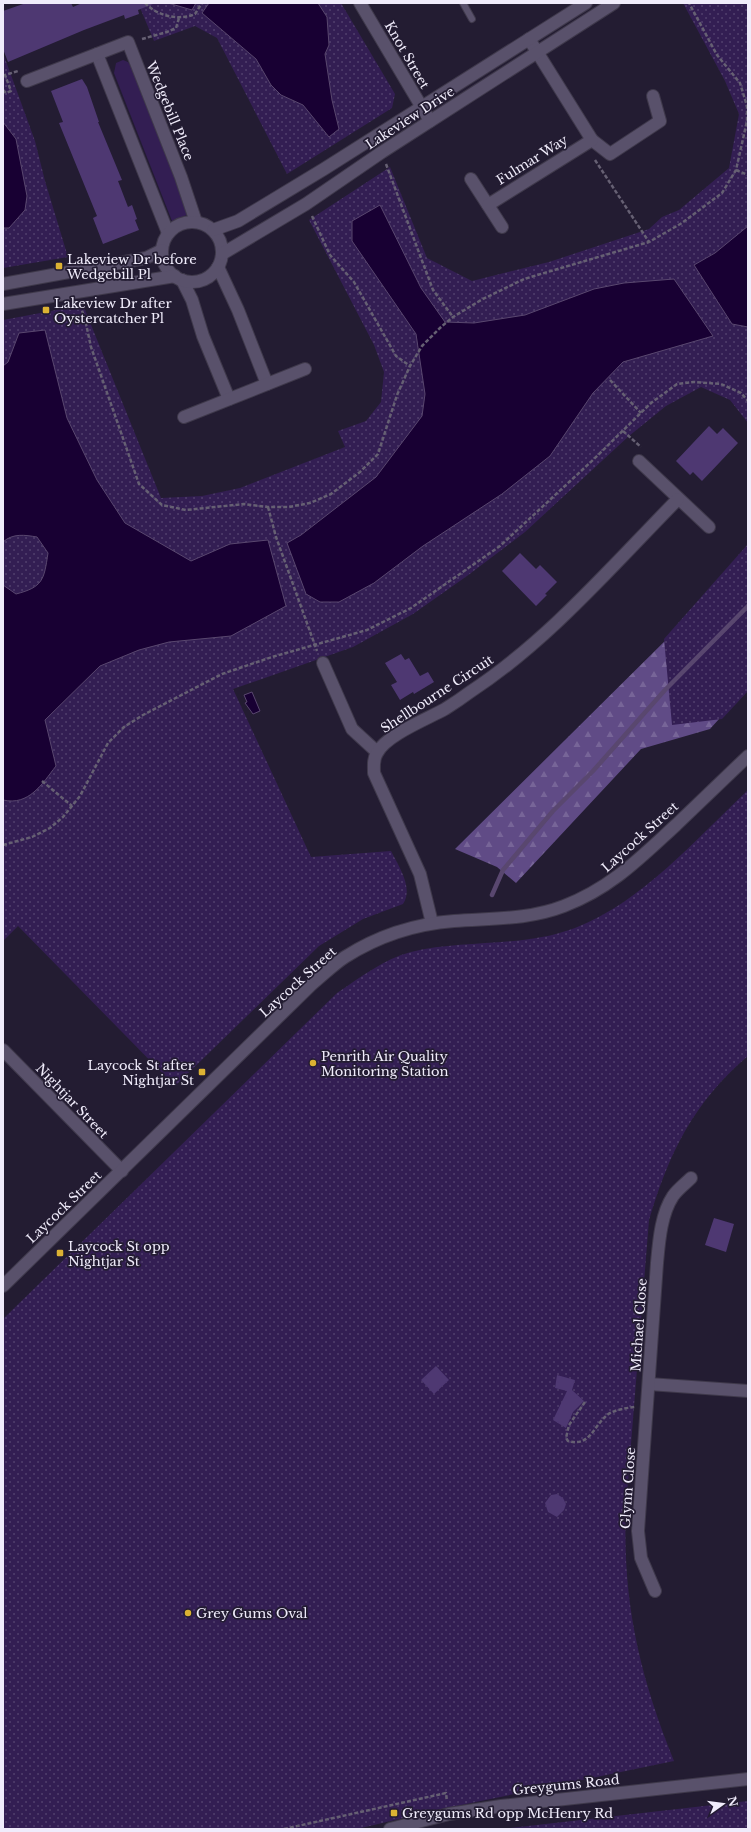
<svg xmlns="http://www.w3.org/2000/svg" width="751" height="1832" viewBox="0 0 751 1832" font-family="'Libre Baskerville',serif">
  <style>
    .grass { fill: #331e53 }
    .forest { fill: url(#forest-firs) }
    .park { fill: url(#park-dots) }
    .water { fill: #180033; stroke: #59476f }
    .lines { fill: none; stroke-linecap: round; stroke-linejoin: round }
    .stream { stroke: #59476f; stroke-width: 4.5 }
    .building { fill: #4e3872 }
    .service-casing { stroke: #3f394b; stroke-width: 8 }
    .minor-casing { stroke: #3f394b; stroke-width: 14 }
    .tertiary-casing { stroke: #3f394b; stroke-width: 14 }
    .path { stroke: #666073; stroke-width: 2.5; stroke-dasharray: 4 2; stroke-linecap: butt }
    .service { stroke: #59516b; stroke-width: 6 }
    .minor { stroke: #59516b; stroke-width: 12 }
    .tertiary { stroke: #59516b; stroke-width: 12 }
    .poi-dot { fill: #dcb233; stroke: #231c32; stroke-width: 1.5 }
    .labels { text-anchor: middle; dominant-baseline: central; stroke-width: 3.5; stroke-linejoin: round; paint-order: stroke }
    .street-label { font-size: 13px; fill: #f0ecfb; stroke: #231c32 }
    .poi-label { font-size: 13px; fill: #f0ecfb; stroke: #231c32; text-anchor: start }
  </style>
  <defs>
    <pattern id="forest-firs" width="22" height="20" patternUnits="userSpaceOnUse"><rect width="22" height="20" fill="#604b86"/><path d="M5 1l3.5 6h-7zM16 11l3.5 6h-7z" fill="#776598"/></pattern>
    <pattern id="park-dots" width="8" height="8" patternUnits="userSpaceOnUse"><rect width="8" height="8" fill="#331e53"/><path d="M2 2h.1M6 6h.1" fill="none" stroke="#513f6d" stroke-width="1.8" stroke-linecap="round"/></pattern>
  </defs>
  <rect width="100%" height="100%" fill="#231c32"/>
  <polygon class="grass" points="123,60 128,62 135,72 189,214 172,221 114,73 116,63"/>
  <polygon class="forest" points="674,632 748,687 710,729 641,749 516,883 497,867 455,849"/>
  <g class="park">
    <polygon points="138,3 168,3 192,10 196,3 209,3 202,13 256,59 271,85 281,95 303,105 329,137 339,129 332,100 325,54 329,45 327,17 318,3 341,3 395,94 392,108 287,174 217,38 195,26 154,41"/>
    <path d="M683 3H748V423L730 400 701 387 666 406 629 436 525 532 467 576 413 614 353 647 233 689 311 857 391 851C398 865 414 888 403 904L363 919 319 946 175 1086 18 926 3 941V320L83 305 161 498 202 496 240 488 345 447 338 431 366 421 381 402 384 372 374 345 309 220 390 167 427 258 472 281 549 262 649 229 662 217 679 210 729 168 739 114 725 81Z"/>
    <polygon points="3,53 35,141 45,181 68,257 3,268 3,228 9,228 16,139 3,122"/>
    <polygon points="748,544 748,691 722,719 672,725 664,639"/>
    <path d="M748 790V1056C693 1103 669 1153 649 1220L626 1506C622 1600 639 1674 674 1761L437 1810 357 1829H3V1319L337 993C361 977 384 959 411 952 465 939 522 948 575 928 641 903 697 838 748 790Z"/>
    <polygon points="748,1801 748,1829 502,1829"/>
  </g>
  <g class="water">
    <polygon points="168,3 196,3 192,10"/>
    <polygon points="209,3 318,3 327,17 329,45 325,54 332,100 339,129 329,137 303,105 281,95 271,85 256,59 202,13"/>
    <polygon points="3,122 16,139 27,196 25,210 9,228 3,228"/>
    <polygon points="380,205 421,288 445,322 474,323 525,315 594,289 624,283 674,279 713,336 623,362 593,393 550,456 502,494 423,546 374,583 339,602 320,602 306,594 287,543 301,535 376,477 422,416 425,394 416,334 352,241 352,221"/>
    <polygon points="748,226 748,327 732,324 694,265 715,253"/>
    <path d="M45 330 67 418 97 480 125 523 191 561 230 544 268 540 286 606 231 636 169 642 139 650 100 666 45 720 56 766C42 784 29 806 3 800V585L16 594C43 587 44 580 48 553L37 537C25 535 13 533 3 542V366L8 362 19 333Z"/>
    <polygon points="252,692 260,711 253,714 245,703 247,702 244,695"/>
  </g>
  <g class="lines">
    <polyline class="stream" points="492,895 503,870 553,811 593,771 665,690 748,606"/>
  </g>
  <g class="building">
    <polygon points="26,3 71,3 73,7 82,3 153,4 138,10 139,14 125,19 124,15 84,30 8,62 3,49 3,11"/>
    <polygon points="82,79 87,87 99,122 98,122 122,180 118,181 128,207 132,205 137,219 135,220 139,230 103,244 93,218 97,216 59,123 63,122 51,91"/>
    <polygon points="709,426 717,434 723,428 738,443 702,481 693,472 690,475 676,461"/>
    <polygon points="520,553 536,569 540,565 557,582 545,594 547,595 536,606 502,571"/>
    <polygon points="401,654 405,660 409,658 420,676 428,672 434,682 414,694 413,692 400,700 391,685 397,682 385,663"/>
    <polygon points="714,1218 734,1224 726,1252 705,1245"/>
    <polygon points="436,1366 449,1380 434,1394 421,1380"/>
    <polygon points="557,1375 575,1380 572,1390 584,1401 573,1412 566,1428 553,1420 567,1391 555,1388"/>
    <polygon points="557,1494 563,1498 566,1504 564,1510 557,1517 548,1512 545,1503 551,1495"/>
  </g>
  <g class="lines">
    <g class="service-casing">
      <polyline id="service" points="463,3 472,19"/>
    </g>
    <g class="minor-casing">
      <g id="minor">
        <polyline points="360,3 430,121"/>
        <polyline points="97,54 168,233"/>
        <polyline points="27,81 128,42 181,177 196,222"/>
        <polyline points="592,140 610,154 660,121 653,96"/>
        <polyline points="471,179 502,227"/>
        <polyline points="488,205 592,140 529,39"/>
        <polyline points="218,267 238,310 267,384"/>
        <polyline points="182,280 192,300 203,336 229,399"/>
        <polyline points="184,417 305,369"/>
        <polyline points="639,461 709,527"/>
        <polyline points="323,663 352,729 377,752"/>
        <path d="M432 923 420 874 374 773C374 766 373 759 377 753 386 735 427 719 445 709 453 704 462 698 470 692 548 641 613 565 678 499"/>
        <polyline points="3,1050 122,1171"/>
        <polyline points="649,1384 748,1391"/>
        <path d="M655 1591 641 1558 638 1531 657 1263C659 1241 661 1214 673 1196 678 1189 685 1184 691 1178"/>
      </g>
    </g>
    <g class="tertiary-casing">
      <g id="tertiary">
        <circle cx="192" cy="252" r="30"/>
        <polyline points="213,230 238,221 324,169 586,3"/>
        <polyline points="222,254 306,204 382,152 614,3"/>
        <polyline points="3,284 146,258 162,250"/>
        <polyline points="3,304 175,276"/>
        <path d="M3 1286 312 984C323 975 334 964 345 957 378 936 415 924 454 921 491 918 528 920 564 906 611 888 640 858 676 825 700 802 724 779 748 756"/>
        <polyline points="390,1829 449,1814 501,1806 748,1779"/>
      </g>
    </g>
    <g class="path">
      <path d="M145 3C157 16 179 21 195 14L202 3"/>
      <polyline points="142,39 167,32 176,28 179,18"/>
      <polyline points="3,90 6,93 11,91 5,75 18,71"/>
      <polyline points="595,160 649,242"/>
      <polyline points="386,164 433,290 453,317"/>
      <polyline points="736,170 748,175"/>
      <polyline points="312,216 330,255 354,282 396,356 410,366"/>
      <polyline points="80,305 85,319 91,347 139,484 162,505 186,510 244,504 268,507 289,507 310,503 331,494 360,472 378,454 397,395 410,366 422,346 441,327 453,317 481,300 524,279 649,242 682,223 722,193 736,170 747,121 747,106 740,83 717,55 689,3"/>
      <polyline points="610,380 641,413"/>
      <polyline points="623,431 641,447"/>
      <polyline points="268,507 276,537 317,651"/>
      <polyline points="42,781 72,806"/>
      <polyline points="3,845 32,837 50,828 63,817 80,796 108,743 124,727 143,715 222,674 272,657 367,630 411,608 500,546 594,459 651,403 677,384 694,382 721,384 741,393 748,401"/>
      <path d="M585 1402 569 1425 566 1438 568 1441C589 1447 593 1428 605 1417 611 1410 626 1408 635 1407"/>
      <polyline points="284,1829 446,1793 447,1801"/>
    </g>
    <use href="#service" class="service"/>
    <use href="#minor" class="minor"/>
    <use href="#tertiary" class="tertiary"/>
  </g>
  <g class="poi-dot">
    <rect x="55" y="262" width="8" height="8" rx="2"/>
    <rect x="42" y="306" width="8" height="8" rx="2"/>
    <circle cx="313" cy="1063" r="4"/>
    <rect x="198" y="1068" width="8" height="8" rx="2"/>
    <rect x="56" y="1249" width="8" height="8" rx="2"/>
    <circle cx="188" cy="1613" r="4"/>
    <rect x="390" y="1809" width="8" height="8" rx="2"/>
  </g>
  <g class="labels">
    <g class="street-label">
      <text transform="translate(407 55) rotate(60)">Knot Street</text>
      <text transform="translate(170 111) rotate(68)">Wedgebill Place</text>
      <text transform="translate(410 118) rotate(-33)">Lakeview Drive</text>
      <text transform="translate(532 160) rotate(-32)">Fulmar Way</text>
      <text transform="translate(437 694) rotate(-33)">Shellbourne Circuit</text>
      <text transform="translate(640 837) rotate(-42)">Laycock Street</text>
      <text transform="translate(298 982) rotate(-42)">Laycock Street</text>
      <text transform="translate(72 1101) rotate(46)">Nightjar Street</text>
      <text transform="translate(64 1207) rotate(-44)">Laycock Street</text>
      <text transform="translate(639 1325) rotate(-86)">Michael Close</text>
      <text transform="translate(628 1488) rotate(-86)">Glynn Close</text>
      <text transform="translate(566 1785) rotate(-6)">Greygums Road</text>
    </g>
    <g class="poi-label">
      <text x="67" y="259">Lakeview Dr before<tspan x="67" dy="15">Wedgebill Pl</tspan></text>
      <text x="54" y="303">Lakeview Dr after<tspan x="54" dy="15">Oystercatcher Pl</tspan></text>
      <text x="321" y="1056">Penrith Air Quality<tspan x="321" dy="15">Monitoring Station</tspan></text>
      <text x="194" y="1065" text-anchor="end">Laycock St after<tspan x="194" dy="15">Nightjar St</tspan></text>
      <text x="68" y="1246">Laycock St opp<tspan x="68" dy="15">Nightjar St</tspan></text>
      <text x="196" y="1613">Grey Gums Oval</text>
      <text x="402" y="1813">Greygums Rd opp McHenry Rd</text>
    </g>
  </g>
  <rect width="751" height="1832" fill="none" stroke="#f0ecfb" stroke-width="8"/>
  <g transform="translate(723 1804) rotate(76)" stroke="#231c32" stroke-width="3" paint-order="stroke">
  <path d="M0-3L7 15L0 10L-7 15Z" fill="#f0ecfb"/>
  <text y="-6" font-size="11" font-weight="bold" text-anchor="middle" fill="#f0ecfb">N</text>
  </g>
</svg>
